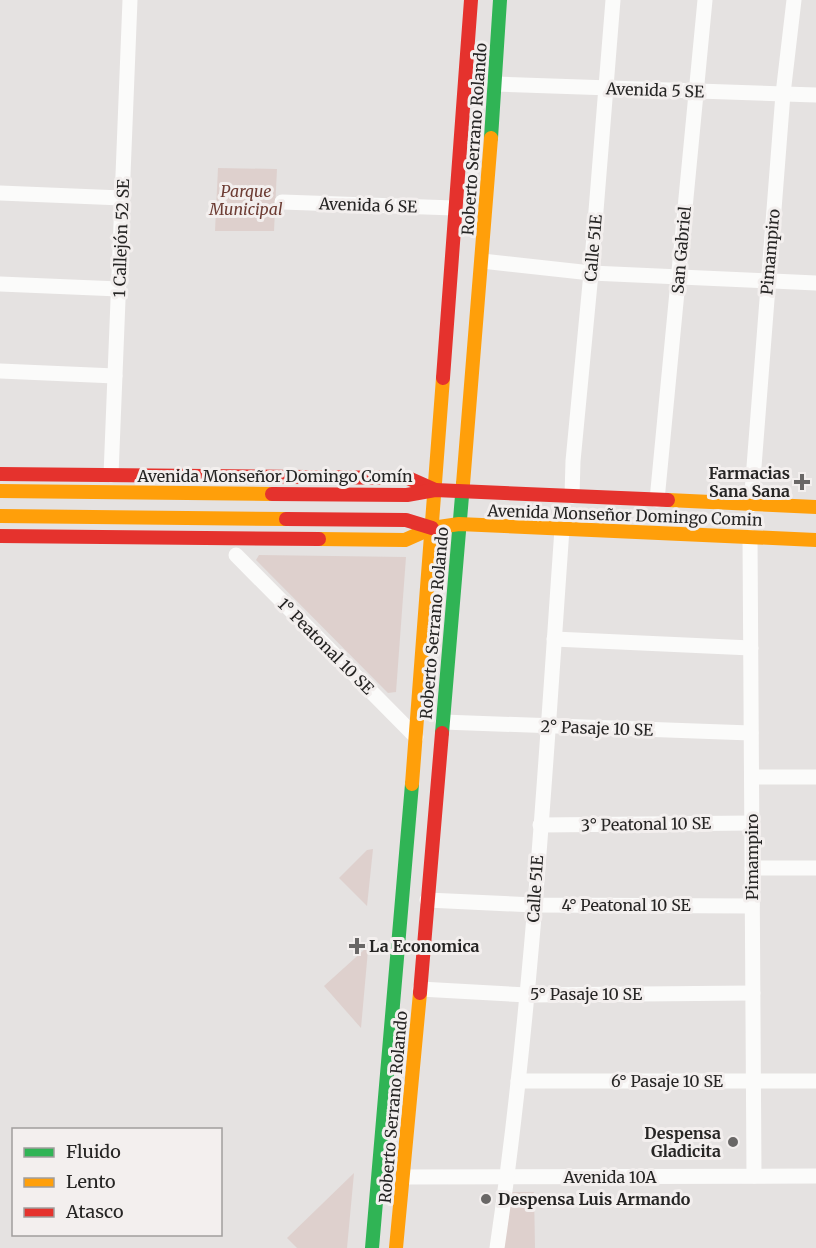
<svg xmlns="http://www.w3.org/2000/svg" width="816" height="1248" viewBox="0 0 816 1248" font-family="Merriweather,serif">
  <style>
    .green { fill: #ded0cd }
    .lines { fill: none; stroke-linecap: round; stroke-linejoin: round }
    .street { stroke: #fbfbfa; stroke-width: 15 }
    .fast { stroke: #30b455; stroke-width: 14 }
    .slow { stroke: #ff9f0a; stroke-width: 14 }
    .jam { stroke: #e5322d; stroke-width: 14 }
    .poi-dot { fill: #696766; stroke: #f3efee; stroke-width: 2 }
    .labels { text-anchor: middle; dominant-baseline: central; stroke-width: 6; stroke-linejoin: round; paint-order: stroke }
    .street-label { font-size: 16px; fill: #262524; stroke: #f3efee }
    .park-label { font-size: 16px; font-style: italic; fill: #6d3c33; stroke: #f3efee }
    .poi-label { font-size: 16px; font-weight: bold; fill: #262524; stroke: #f3efee; text-anchor: end }
  </style>
  <rect width="100%" height="100%" fill="#e5e2e1"/>
  <g class="green">
    <polygon points="218,168 277,169 274,231 215,231"/>
    <polygon points="259,555 406,557 396,692 388,693 256,560"/>
    <polygon points="373,849 367,906 339,878 367,850"/>
    <polygon points="365,949 368,950 361,1028 324,986"/>
    <polygon points="354,1173 347,1248 297,1248 287,1238"/>
    <polygon points="512,1192 534,1192 535,1248 504,1248"/>
  </g>
  <g class="lines">
    <g class="street">
      <polyline points="494,84 816,95"/>
      <polyline points="0,193 122,198"/>
      <polyline points="282,202 454,208"/>
      <polyline points="482,261 591,273 816,283"/>
      <polyline points="0,284 119,289"/>
      <polyline points="0,371 115,376"/>
      <polyline points="111,475 130,0"/>
      <polyline points="572,496 573,461 591,273 613,0"/>
      <polyline points="657,500 705,0"/>
      <polyline points="751,505 783,94 794,0"/>
      <polyline points="750,537 754,1176"/>
      <polyline points="236,555 416,737"/>
      <polyline points="554,639 751,648"/>
      <polyline points="443,722 751,733"/>
      <polyline points="752,777 816,777"/>
      <polyline points="540,825 752,823"/>
      <polyline points="752,868 816,868"/>
      <polyline points="427,900 534,905 752,906"/>
      <polyline points="420,989 527,995 753,993"/>
      <polyline points="518,1081 816,1081"/>
      <polyline points="403,1177 816,1176"/>
      <path d="M497 1248C532 1010 545 769 562 529"/>
    </g>
    <g class="fast">
      <polyline points="491,138 500,0"/>
      <polyline points="442,733 463,484"/>
      <polyline points="372,1248 412,784"/>
    </g>
    <g class="slow">
      <polyline points="463,484 491,138"/>
      <polyline points="0,491 272,494"/>
      <polyline points="668,500 816,507"/>
      <polyline points="0,516 286,519"/>
      <polyline points="319,539 405,540 432,528 459,524 816,540"/>
      <polyline points="412,784 443,378"/>
      <polyline points="396,1248 420,993"/>
    </g>
    <g class="jam">
      <polyline points="443,378 471,0"/>
      <polyline points="0,474 408,478 435,490"/>
      <polyline points="272,494 407,495 435,490 668,500"/>
      <polyline points="286,519 406,520 432,528"/>
      <polyline points="0,536 319,539"/>
      <polyline points="420,993 442,733"/>
    </g>
  </g>
  <g class="poi-dot">
    <path d="M799 473h6v6h6v6h-6v6h-6v-6h-6v-6h6z"/>
    <path d="M354 937h6v6h6v6h-6v6h-6v-6h-6v-6h6z"/>
    <circle cx="733" cy="1142" r="6"/>
    <circle cx="486" cy="1199" r="6"/>
  </g>
  <g class="labels">
    <g class="street-label">
      <text transform="translate(655 90) rotate(2)">Avenida 5 SE</text>
      <text transform="translate(474 139) rotate(-86)">Roberto Serrano Rolando</text>
      <text transform="translate(368 205) rotate(2)">Avenida 6 SE</text>
      <text transform="translate(121 238) rotate(-88)">1 Callejón 52 SE</text>
      <text transform="translate(593 248) rotate(-85)">Calle 51E</text>
      <text transform="translate(681 250) rotate(-85)">San Gabriel</text>
      <text transform="translate(770 252) rotate(-85)">Pimampiro</text>
      <text x="275" y="476">Avenida Monseñor Domingo Comín</text>
      <text transform="translate(625 515) rotate(2)">Avenida Monseñor Domingo Comin</text>
      <text transform="translate(434 623) rotate(-85)">Roberto Serrano Rolando</text>
      <text transform="translate(326 646) rotate(45)">1° Peatonal 10 SE</text>
      <text transform="translate(597 728) rotate(2)">2° Pasaje 10 SE</text>
      <text transform="translate(646 824) rotate(-1)">3° Peatonal 10 SE</text>
      <text transform="translate(752 857) rotate(-90)">Pimampiro</text>
      <text transform="translate(535 889) rotate(-86)">Calle 51E</text>
      <text x="626" y="905">4° Peatonal 10 SE</text>
      <text x="586" y="994">5° Pasaje 10 SE</text>
      <text x="667" y="1081">6° Pasaje 10 SE</text>
      <text transform="translate(393 1107) rotate(-85)">Roberto Serrano Rolando</text>
      <text x="610" y="1177">Avenida 10A</text>
    </g>
    <g class="park-label">
      <text x="246" y="191">Parque<tspan x="246" dy="18">Municipal</tspan></text>
    </g>
    <g class="poi-label">
      <text x="790" y="473">Farmacias<tspan x="790" dy="18">Sana Sana</tspan></text>
      <text x="369" y="946" text-anchor="start">La Economica</text>
      <text x="721" y="1133">Despensa<tspan x="721" dy="18">Gladicita</tspan></text>
      <text x="498" y="1199" text-anchor="start">Despensa Luis Armando</text>
    </g>
  </g>
  <rect x="12" y="1128" width="210" height="108" fill="#f3efee" stroke="#a19e9d" stroke-width="1.5"/>
  <rect x="24" y="1148" width="30" height="9" fill="#30b455" stroke="#a19e9d" stroke-width="1.5"/>
  <text x="66" y="1158" font-size="18" fill="#262524">Fluido</text>
  <rect x="24" y="1178" width="30" height="9" fill="#ff9f0a" stroke="#a19e9d" stroke-width="1.5"/>
  <text x="66" y="1188" font-size="18" fill="#262524">Lento</text>
  <rect x="24" y="1208" width="30" height="9" fill="#e5322d" stroke="#a19e9d" stroke-width="1.5"/>
  <text x="66" y="1218" font-size="18" fill="#262524">Atasco</text>
</svg>
